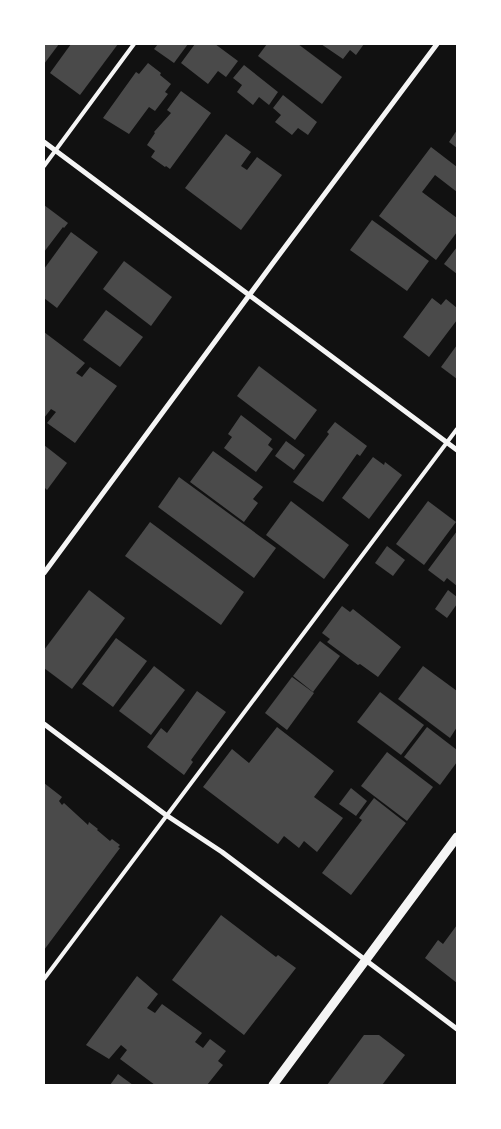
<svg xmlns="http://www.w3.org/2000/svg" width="501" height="1129" viewBox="0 0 501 1129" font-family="'Exo 2',sans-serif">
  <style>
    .building { fill: #4a4a4a }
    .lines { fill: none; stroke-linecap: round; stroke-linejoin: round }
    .service { stroke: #f5f5f5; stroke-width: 4 }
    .minor { stroke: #f5f5f5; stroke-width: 5 }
    .tertiary { stroke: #f5f5f5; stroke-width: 9 }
  </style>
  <rect width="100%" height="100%" fill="#111"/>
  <g class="building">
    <polygon points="44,44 59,44 44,64"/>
    <polygon points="71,44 118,44 80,95 50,73"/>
    <polygon points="158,44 188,44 174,63 154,49"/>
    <polygon points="195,44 215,44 238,61 226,77 218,71 208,84 181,63"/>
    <polygon points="267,44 298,44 342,77 322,104 258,56"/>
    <polygon points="321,44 364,44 356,55 350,50 343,59"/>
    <polygon points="148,63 161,73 160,75 171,84 165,92 168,94 155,111 149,107 129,134 103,118 136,72 139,74"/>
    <polygon points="244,65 278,92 269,105 259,97 253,105 237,92 242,85 233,78"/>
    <polygon points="181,91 211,113 170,169 166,166 165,167 151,157 155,151 147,145 155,133 154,132 171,113 167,110"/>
    <polygon points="283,95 317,122 308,135 298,128 292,135 275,122 281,115 273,108"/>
    <polygon points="457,130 457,148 449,142"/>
    <polygon points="226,134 251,152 241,166 247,170 257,157 282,175 241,230 185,188"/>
    <polygon points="431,147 457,167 457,192 435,175 422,192 457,218 457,232 436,260 379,216"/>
    <polygon points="44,205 68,223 64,228 63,227 44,252"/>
    <polygon points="372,220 429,261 407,291 350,250"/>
    <polygon points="71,232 98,252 57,308 44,298 44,269"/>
    <polygon points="457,247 457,274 444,264"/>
    <polygon points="124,261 172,297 151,326 103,289"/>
    <polygon points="432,298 441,305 446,299 457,308 457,320 429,357 403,337"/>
    <polygon points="106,310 143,337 120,367 83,340"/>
    <polygon points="44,332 85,363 76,373 82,377 90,367 117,386 75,443 47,423 56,412 51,409 44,418"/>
    <polygon points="457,345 457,379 441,367"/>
    <polygon points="259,366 317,410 295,440 237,396"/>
    <polygon points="241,415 272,439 268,445 273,449 256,472 224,448 232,437 228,434"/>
    <polygon points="335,422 367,446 360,456 357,454 323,502 293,482 329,434 327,432"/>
    <polygon points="286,441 305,455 294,470 275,456"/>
    <polygon points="44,445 67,463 47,490 44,487"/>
    <polygon points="213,451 263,487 253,499 258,503 244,522 190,482"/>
    <polygon points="373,457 384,465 385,462 402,475 369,519 342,498"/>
    <polygon points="179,477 276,548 254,578 158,507"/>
    <polygon points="291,501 349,545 324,579 266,535"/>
    <polygon points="428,501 456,522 424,565 396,544"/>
    <polygon points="150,522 244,592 221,625 125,556"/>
    <polygon points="457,531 457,586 447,578 444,582 428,570"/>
    <polygon points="387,546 405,560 393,576 375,563"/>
    <polygon points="89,590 125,618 72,689 44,668 44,650"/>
    <polygon points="448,590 457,597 457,604 447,618 435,609"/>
    <polygon points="342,606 350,612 353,609 401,647 378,677 360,664 358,665 327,642 330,639 322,633"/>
    <polygon points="116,638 147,661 113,707 82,684"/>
    <polygon points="320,641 340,656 313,692 293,676"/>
    <polygon points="154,666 185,690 151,735 119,711"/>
    <polygon points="423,666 457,691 457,727 450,738 398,699"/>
    <polygon points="292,677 314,693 287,730 265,713"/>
    <polygon points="197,691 226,712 191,760 193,762 184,775 147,747 161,728 167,733"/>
    <polygon points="380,692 424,725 401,755 357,722"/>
    <polygon points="277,727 334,771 314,797 343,818 317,852 304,841 299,848 284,836 278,844 203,787 232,749 249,763"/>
    <polygon points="427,727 457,750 457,762 440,785 404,757"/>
    <polygon points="387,752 433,787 407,821 361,786"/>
    <polygon points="44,783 62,797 59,801 62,805 64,803 88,825 89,822 98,829 97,830 110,841 112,839 120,845 118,847 120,848 44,950"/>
    <polygon points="351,788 367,801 356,816 339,804"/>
    <polygon points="374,798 406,823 351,895 322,873 362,820 359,818"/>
    <polygon points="221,915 276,957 278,955 296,968 244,1035 172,980"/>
    <polygon points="457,925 457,983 425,958 438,940 443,944"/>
    <polygon points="137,976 158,994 147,1008 155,1013 162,1004 202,1033 195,1042 203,1048 210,1039 226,1051 218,1061 223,1065 207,1085 155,1085 120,1059 127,1050 121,1045 109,1059 86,1045"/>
    <polygon points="364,1035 379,1035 405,1055 382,1085 327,1085"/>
    <polygon points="118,1074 133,1085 110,1085"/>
  </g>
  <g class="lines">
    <g class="service">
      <polyline points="44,166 134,44"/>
      <polyline points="44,979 457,429"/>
    </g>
    <g class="minor">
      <polyline points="44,142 457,450"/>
      <polyline points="44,573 273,263 437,44"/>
      <polyline points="44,724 166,815 222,852 457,1029"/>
    </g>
    <polyline class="tertiary" points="273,1085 457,837"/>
  </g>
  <rect width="501" height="1129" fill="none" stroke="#ffffff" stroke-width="90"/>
</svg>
